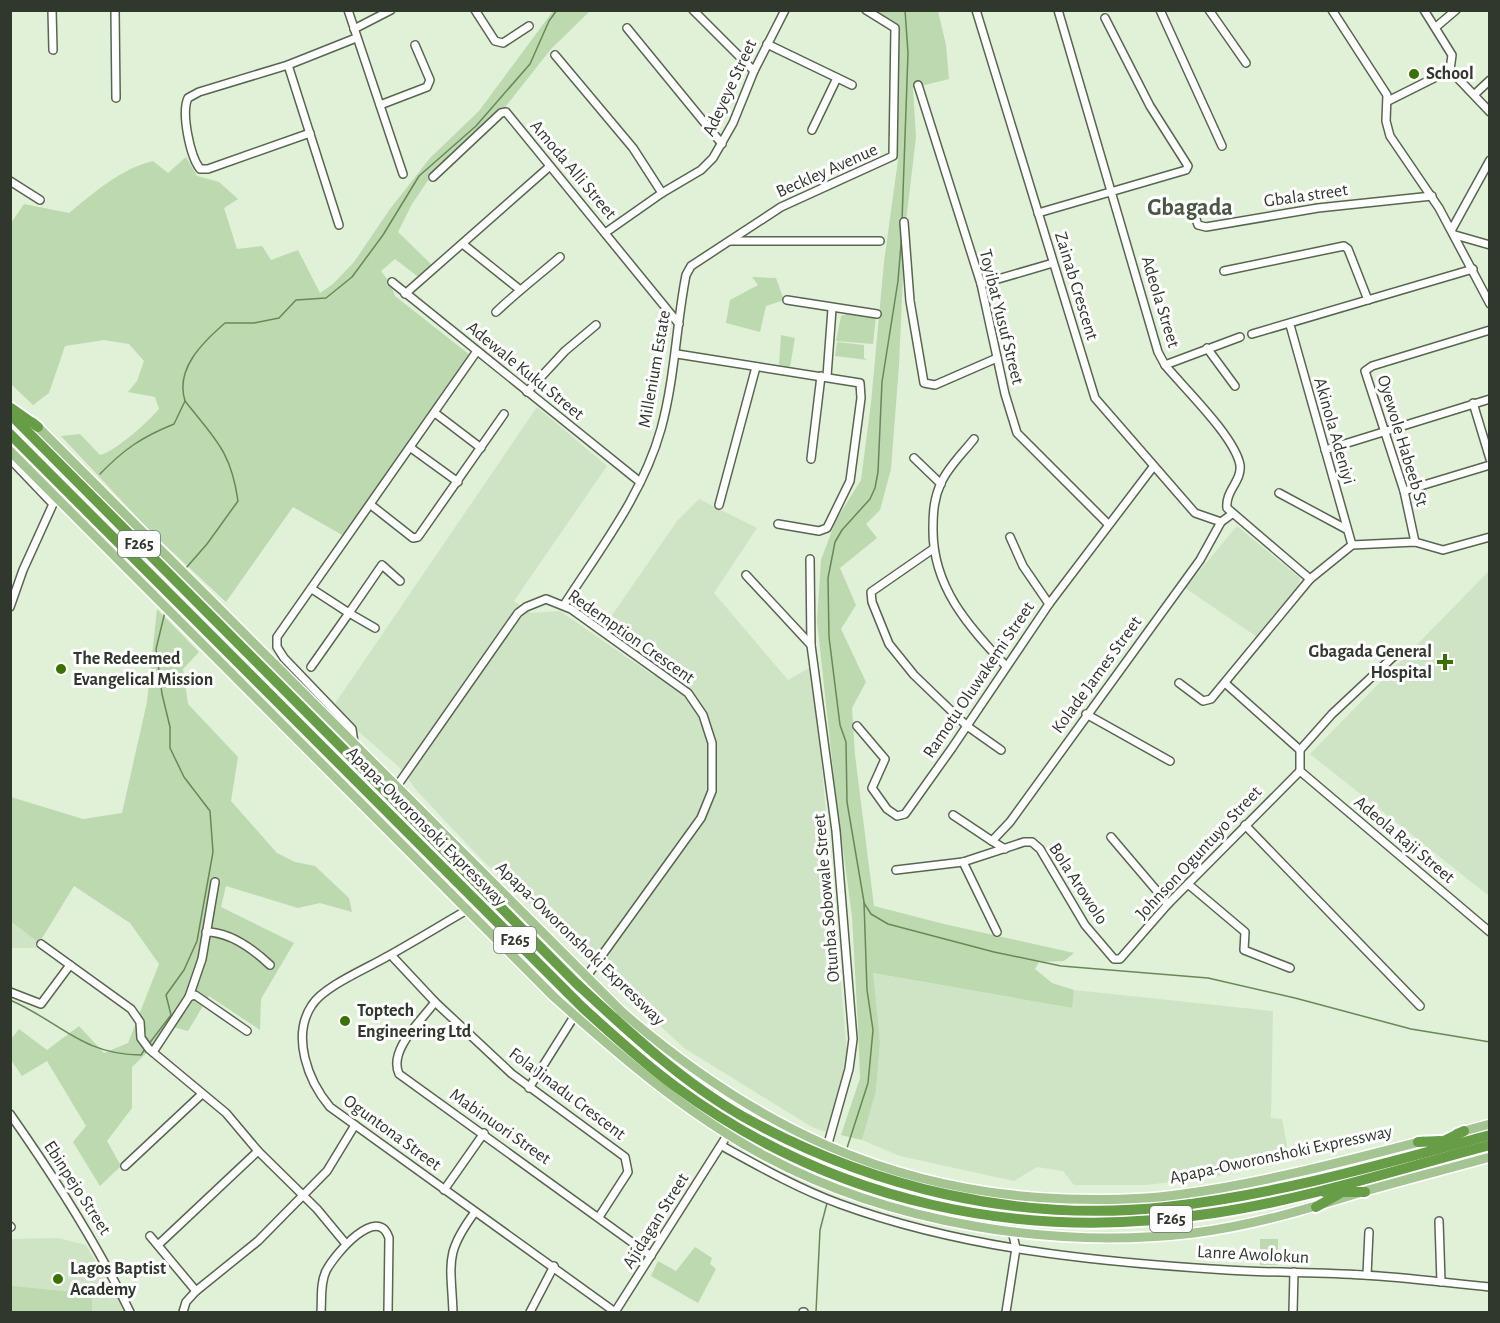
<svg xmlns="http://www.w3.org/2000/svg" width="1500" height="1323" viewBox="0 0 1500 1323" font-family="'Alegreya Sans',sans-serif">
  <style>
    .built { fill: #cfe4c5 }
    .green { fill: #bdd9af }
    .lines { fill: none; stroke-linecap: round; stroke-linejoin: round }
    .stream { stroke: #698857; stroke-width: 1.5 }
    .minor-casing { stroke: #586650; stroke-width: 10 }
    .major-casing { stroke: #fff; stroke-width: 12 }
    .highway-casing { stroke: #fff; stroke-width: 14 }
    .minor { stroke: #fff; stroke-width: 7 }
    .major { stroke: #a4c491; stroke-width: 9 }
    .highway { stroke: #689d48; stroke-width: 10 }
    .poi-dot { fill: #397200; stroke: #fff; stroke-width: 2 }
    .labels { text-anchor: middle; dominant-baseline: central; stroke-width: 6; stroke-linejoin: round; paint-order: stroke }
    .shield { fill: #fff; stroke: #6e736c; stroke-width: 1.5 }
    .shield-label { font-size: 16px; font-weight: bold; fill: #30372d }
    .poi-label { font-size: 18px; font-weight: bold; fill: #30372d; stroke: #fff; text-anchor: start }
    .street-label { font-size: 18px; fill: #30372d; stroke: #fff }
    .district-label { font-size: 24px; font-weight: bold; fill: #495742; stroke: #fff }
  </style>
  <rect width="100%" height="100%" fill="#e0f1d7"/>
  <g class="built">
    <polygon points="537,407 607,466 514,601 531,613 560,611 654,676 663,663 606,624 677,521 699,499 757,528 714,593 788,680 809,668 821,757 848,1065 831,1134 812,1127 684,1048 480,858 418,792 399,767 332,708"/>
    <polygon points="1237,526 1300,578 1296,594 1260,639 1185,588"/>
    <polygon points="1489,571 1489,896 1310,754"/>
    <polygon points="10,922 39,943 38,948 11,948"/>
    <polygon points="872,973 1071,1008 1074,990 1273,1011 1271,1118 1282,1119 1290,1161 1219,1176 1146,1185 1074,1185 1063,1171 1037,1167 1014,1181 900,1156 862,1140 876,1091 880,1043"/>
    <polygon points="58,1238 86,1245 125,1312 11,1312 10,1239"/>
  </g>
  <g class="green">
    <path d="M553 11H590L551 49 506 106 431 176 412 204 398 232 433 266 421 279 395 259 381 271 390 283 395 296 470 355 344 536 293 507 226 602 151 532 61 436 80 434 100 455C116 451 148 422 159 409L155 397 128 392 137 381 144 361 129 344 104 340 65 346 49 393 33 405 11 384V223L24 204 69 213C95 192 120 169 153 161L168 173 186 157 197 176 219 182 238 199 224 208 237 249 262 246 271 260 298 250 320 293 333 284 354 262 390 209 430 158 479 111Z"/>
    <polygon points="876,11 938,11 946,45 949,79 913,88 916,137 905,231 899,365 891,469 880,510 866,524 877,538 840,568 856,605 841,629 866,682 852,708 855,755 874,906 944,924 1074,953 1064,961 1039,962 1035,969 1052,983 1074,990 1072,1008 873,973 880,1043 876,1091 862,1140 841,1135 860,1078 858,1026 852,917 835,788 817,621 821,560 836,520 861,480 871,403 884,262 898,160 895,93 899,69 898,24"/>
    <polygon points="752,277 776,278 784,300 766,306 760,332 726,323 730,300 758,285"/>
    <polygon points="849,313 876,316 873,344 836,341 841,316"/>
    <polygon points="781,335 795,338 790,367 779,365"/>
    <polygon points="837,342 864,345 864,358 867,360 835,356"/>
    <polygon points="157,609 199,652 183,669 188,704 238,757 231,801 277,853 295,862 315,866 349,898 352,912 320,903 298,908 226,886 221,907 294,943 261,999 260,1030 209,996 188,1031 173,1027 132,1067 132,1108 107,1141 121,1166 100,1186 73,1142 86,1126 47,1061 22,1076 11,1060 11,1039 19,1029 47,1050 79,1026 104,1053 128,1043 159,964 130,923 74,886 39,943 11,922 11,797 83,819 122,813 147,702"/>
    <rect x="1260" y="1239" width="18" height="26"/>
    <polygon points="695,1247 712,1258 710,1264 716,1269 698,1303 651,1276 658,1261 676,1271"/>
    <polygon points="12,1286 92,1294 92,1312 12,1312"/>
  </g>
  <g class="lines">
    <g class="stream">
      <polyline points="902,221 908,53 905,10"/>
      <path d="M185 401C215 439 231 451 238 501L207 544 186 568"/>
      <path d="M100 474C124 449 142 437 174 424L185 401C175 369 202 343 225 323H254L279 318 296 300 326 298 352 277 383 235 419 176 476 126 530 64 549 21 557 10"/>
      <polyline points="864,903 871,914 888,924 994,952 1061,966 1208,978 1295,998 1411,1029 1490,1042"/>
      <path d="M10 1000C59 1021 82 1055 141 1055L145 1049"/>
      <polyline points="148,1045 171,1015 166,995 184,970 197,941 213,852 210,811 184,777 170,748 170,727 162,694 156,649 165,612"/>
      <polyline points="847,1148 868,1083 873,1030 867,990 864,902 847,802 846,742 840,725 829,637 828,578 835,542 842,530 870,499 875,488 878,472 882,382 898,281 902,232"/>
      <polyline points="816,1312 820,1230 827,1203"/>
    </g>
    <g class="minor-casing">
      <g id="minor">
        <polyline points="52,10 53,50"/>
        <polyline points="115,10 116,98"/>
        <polyline points="348,10 403,174"/>
        <polyline points="475,10 495,41 503,43 529,26"/>
        <polyline points="693,10 754,71"/>
        <polyline points="976,10 1095,398 1195,513 1221,522"/>
        <path d="M1058 10 1158 352 1165 365C1184 388 1235 437 1240 465 1242 481 1225 491 1227 508L1310 579"/>
        <polyline points="1160,10 1222,146"/>
        <polyline points="1209,10 1246,63"/>
        <polyline points="1332,10 1387,95 1386,121 1390,136 1439,208 1490,304"/>
        <polyline points="1436,27 1456,10"/>
        <polyline points="627,28 722,144"/>
        <polyline points="354,29 391,10"/>
        <polyline points="767,44 852,85"/>
        <polyline points="555,55 633,148 662,193"/>
        <polyline points="288,65 339,225"/>
        <polyline points="1450,70 1490,112"/>
        <polyline points="918,85 981,284 1005,394 1017,433 1108,524"/>
        <polyline points="1475,94 1490,80"/>
        <polyline points="1388,101 1450,70 1452,55 1424,10"/>
        <polyline points="380,105 427,87 430,80 415,45"/>
        <polyline points="812,130 837,78"/>
        <path d="M310 133 208 169H200C190 156 181 113 188 98L199 92 288 65 356 38"/>
        <polyline points="433,177 501,113 506,112 679,324"/>
        <polyline points="10,181 40,200"/>
        <polyline points="1038,213 1186,170 1188,166 1150,106 1105,18"/>
        <polyline points="1194,213 1198,225 1206,227 1318,208 1432,196"/>
        <polyline points="904,222 910,301 924,383 935,385 997,358"/>
        <polyline points="1452,229 1490,160"/>
        <polyline points="605,233 662,193 701,170 713,158 733,123 754,71 785,10"/>
        <polyline points="1455,235 1490,245"/>
        <polyline points="730,241 880,241"/>
        <polyline points="464,245 519,289"/>
        <polyline points="1224,271 1344,246 1348,249 1368,300"/>
        <polyline points="392,282 640,482"/>
        <polyline points="981,284 1053,263"/>
        <polyline points="405,294 549,167"/>
        <polyline points="787,300 877,314"/>
        <path d="M496 312C517 292 538 276 560 257"/>
        <polyline points="1290,325 1352,545"/>
        <polyline points="1252,334 1473,269"/>
        <polyline points="1207,348 1235,386"/>
        <polyline points="677,354 860,383 861,398 850,481 827,528 819,531 778,524"/>
        <polyline points="1165,365 1240,337"/>
        <polyline points="827,376 832,309"/>
        <polyline points="527,392 565,351 596,325"/>
        <polyline points="1473,403 1490,459"/>
        <polyline points="435,413 481,448"/>
        <path d="M974 439C963 453 948 467 941 483 934 498 933 512 933 528 932 586 968 626 1006 666"/>
        <polyline points="411,448 458,482"/>
        <polyline points="1325,450 1490,399"/>
        <polyline points="914,458 941,484"/>
        <polyline points="10,459 53,504 23,570 10,607"/>
        <polyline points="811,459 821,376"/>
        <polyline points="1404,491 1490,465"/>
        <polyline points="1279,493 1346,529"/>
        <polyline points="371,505 413,538 418,537 504,414"/>
        <polyline points="719,505 756,367"/>
        <polyline points="1010,537 1023,566 1049,604"/>
        <polyline points="1415,542 1404,491 1365,371 1372,366 1490,330"/>
        <polyline points="933,549 871,592 872,602 889,644 914,675 967,726 1001,750"/>
        <polyline points="810,559 811,645"/>
        <polyline points="746,575 811,645 836,831 853,1039 849,1069 827,1147"/>
        <polyline points="312,589 349,613 382,565 400,581"/>
        <path d="M564 605C600 549 643 494 661 429 675 378 676 326 686 275L691 266 781 207 893 156 895 28 866 10"/>
        <polyline points="311,667 349,613 375,628"/>
        <polyline points="1179,683 1203,701 1211,699 1310,579 1352,545 1415,542 1443,550 1490,537"/>
        <polyline points="1225,683 1300,750"/>
        <polyline points="1086,714 1170,761"/>
        <polyline points="857,726 885,759 872,788 887,809 897,816 905,814 952,748 1049,604 1153,467"/>
        <polyline points="354,743 352,729 284,658 277,647 277,637 477,351"/>
        <polyline points="1300,771 1490,932"/>
        <polyline points="1300,771 1300,750 1332,714 1394,656"/>
        <polyline points="397,786 518,613 526,607 546,599 571,609 688,693 703,715 712,743 712,791 701,818 587,976"/>
        <polyline points="953,815 992,841"/>
        <polyline points="1245,825 1420,1006"/>
        <polyline points="1111,837 1168,904"/>
        <polyline points="1005,849 992,841 1010,822 1200,560 1221,522 1232,514"/>
        <polyline points="963,862 997,932"/>
        <polyline points="896,870 963,862 1024,842 1032,842 1040,849 1085,925 1114,959 1120,959 1168,904 1300,771"/>
        <polyline points="1188,884 1245,932 1244,950 1290,968"/>
        <path d="M467 910C441 925 415 941 388 956 368 968 324 986 312 1005 291 1036 308 1081 330 1107L615 1312"/>
        <path d="M206 932C231 932 253 949 270 965"/>
        <polyline points="41,944 70,965"/>
        <polyline points="391,955 435,1002 512,1074 625,1157 628,1172 599,1217"/>
        <polyline points="10,992 41,1004 70,965 131,1009 140,1022 141,1038 149,1049 226,1113 258,1151 317,1209 346,1244"/>
        <polyline points="189,997 202,959 215,882"/>
        <path d="M435 1002C422 1020 388 1050 399 1074L651 1256"/>
        <polyline points="153,1052 189,997 195,995 247,1031"/>
        <polyline points="529,1088 575,1015"/>
        <path d="M10 1114C55 1178 96 1242 130 1312"/>
        <path d="M722 1146C760 1167 799 1189 840 1204 963 1249 1098 1262 1227 1270 1272 1273 1318 1272 1363 1275 1405 1277 1447 1283 1490 1287"/>
        <polyline points="125,1166 202,1094"/>
        <polyline points="444,1190 484,1133"/>
        <polyline points="1439,1221 1441,1282"/>
        <polyline points="10,1226 11,1227"/>
        <polyline points="150,1236 196,1291"/>
        <polyline points="158,1245 258,1151"/>
        <polyline points="1367,1275 1369,1232"/>
        <polyline points="183,1312 186,1302 196,1291 258,1241 327,1171 355,1125"/>
        <path d="M321 1312C322 1299 320 1283 326 1271 334 1255 378 1203 389 1238L388 1312"/>
        <path d="M453 1312C451 1262 444 1254 475 1212"/>
        <polyline points="530,1312 554,1266"/>
        <polyline points="615,1312 728,1134"/>
        <polyline points="803,1312 804,1312"/>
        <polyline points="1006,1312 1016,1248 1012,1231"/>
        <polyline points="1293,1312 1294,1272"/>
      </g>
    </g>
    <g class="major-casing">
      <g id="major">
        <path d="M33 422 622 1012C754 1126 891 1193 1067 1199 1103 1200 1140 1200 1176 1195 1259 1184 1342 1162 1423 1141"/>
        <path d="M10 451 554 997C620 1056 687 1114 765 1156 890 1223 1053 1250 1194 1233 1251 1226 1307 1209 1362 1192 1404 1180 1447 1169 1490 1157"/>
        <polyline points="1457,1133 1490,1124"/>
      </g>
    </g>
    <g class="highway-casing">
      <g id="highway">
        <polyline points="11,408 38,427"/>
        <path d="M10 414 576 983C628 1031 681 1081 742 1116 871 1188 1018 1223 1166 1207 1276 1195 1383 1164 1490 1135"/>
        <path d="M10 434 583 1008C613 1035 643 1063 676 1087 834 1203 1021 1243 1214 1213 1307 1199 1399 1169 1490 1145"/>
        <polyline points="1418,1142 1440,1141"/>
        <polyline points="1432,1147 1464,1131"/>
        <polyline points="1324,1192 1365,1192"/>
        <polyline points="1316,1207 1339,1194"/>
      </g>
    </g>
    <use href="#minor" class="minor"/>
    <use href="#major" class="major"/>
    <use href="#highway" class="highway"/>
  </g>
  <g class="poi-dot">
    <circle cx="1414" cy="74" r="6"/>
    <path d="M1442 653h6v6h6v6h-6v6h-6v-6h-6v-6h6z"/>
    <circle cx="61" cy="669" r="6"/>
    <circle cx="345" cy="1021" r="6"/>
    <circle cx="58" cy="1279" r="6"/>
  </g>
  <g class="labels">
    <g class="shield">
      <rect x="118" y="531" width="42" height="26" rx="4.5"/>
      <rect x="494" y="927" width="42" height="26" rx="4.5"/>
      <rect x="1150" y="1206" width="42" height="26" rx="4.5"/>
    </g>
    <g class="shield-label">
      <text x="139" y="544">F265</text>
      <text x="515" y="940">F265</text>
      <text x="1171" y="1219">F265</text>
    </g>
    <g class="poi-label">
      <text x="1426" y="74">School</text>
      <text x="1432" y="652" text-anchor="end">Gbagada General<tspan x="1432" dy="21">Hospital</tspan></text>
      <text x="73" y="659">The Redeemed<tspan x="73" dy="21">Evangelical Mission</tspan></text>
      <text x="357" y="1011">Toptech<tspan x="357" dy="21">Engineering Ltd</tspan></text>
      <text x="70" y="1269">Lagos Baptist<tspan x="70" dy="21">Academy</tspan></text>
    </g>
    <g class="street-label">
      <text transform="translate(730 88) rotate(-65)">Adeyeye Street</text>
      <text transform="translate(573 170) rotate(50)">Amoda Alli Street</text>
      <text transform="translate(827 171) rotate(-24)">Beckley Avenue</text>
      <text transform="translate(1306 196) rotate(-8)">Gbala street</text>
      <text transform="translate(1076 286) rotate(73)">Zainab Crescent</text>
      <text transform="translate(1160 302) rotate(73)">Adeola Street</text>
      <text transform="translate(1001 317) rotate(76)">Toyibat Yusuf Street</text>
      <text transform="translate(655 369) rotate(-80)">Millenium Estate</text>
      <text transform="translate(525 371) rotate(39)">Adewale Kuku Street</text>
      <text transform="translate(1334 431) rotate(74)">Akinola Adeniyi</text>
      <text transform="translate(1402 441) rotate(73)">Oyewole Habeeb St</text>
      <text transform="translate(631 637) rotate(35)">Redemption Crescent</text>
      <text transform="translate(1097 675) rotate(-54)">Kolade James Street</text>
      <text transform="translate(979 680) rotate(-56)">Ramotu Oluwakemi Street</text>
      <text transform="translate(426 827) rotate(45)">Apapa-Oworonsoki Expressway</text>
      <text transform="translate(1404 840) rotate(40)">Adeola Raji Street</text>
      <text transform="translate(1199 853) rotate(-47)">Johnson Oguntuyo Street</text>
      <text transform="translate(1078 884) rotate(57)">Bola Arowolo</text>
      <text transform="translate(827 898) rotate(-95)">Otunba Sobowale Street</text>
      <text transform="translate(580 944) rotate(44)">Apapa-Oworonshoki Expressway</text>
      <text transform="translate(567 1094) rotate(37)">Fola Jinadu Crescent</text>
      <text transform="translate(500 1127) rotate(35)">Mabinuori Street</text>
      <text transform="translate(392 1133) rotate(36)">Oguntona Street</text>
      <text transform="translate(1281 1155) rotate(-12)">Apapa-Oworonshoki Expressway</text>
      <text transform="translate(77 1188) rotate(57)">Ebinpejo Street</text>
      <text transform="translate(656 1221) rotate(-58)">Ajidagan Street</text>
      <text transform="translate(1253 1255) rotate(3)">Lanre Awolokun</text>
    </g>
    <g class="district-label">
      <text x="1190" y="208">Gbagada</text>
    </g>
  </g>
  <rect width="1500" height="1323" fill="none" stroke="#30372d" stroke-width="24"/>
</svg>
